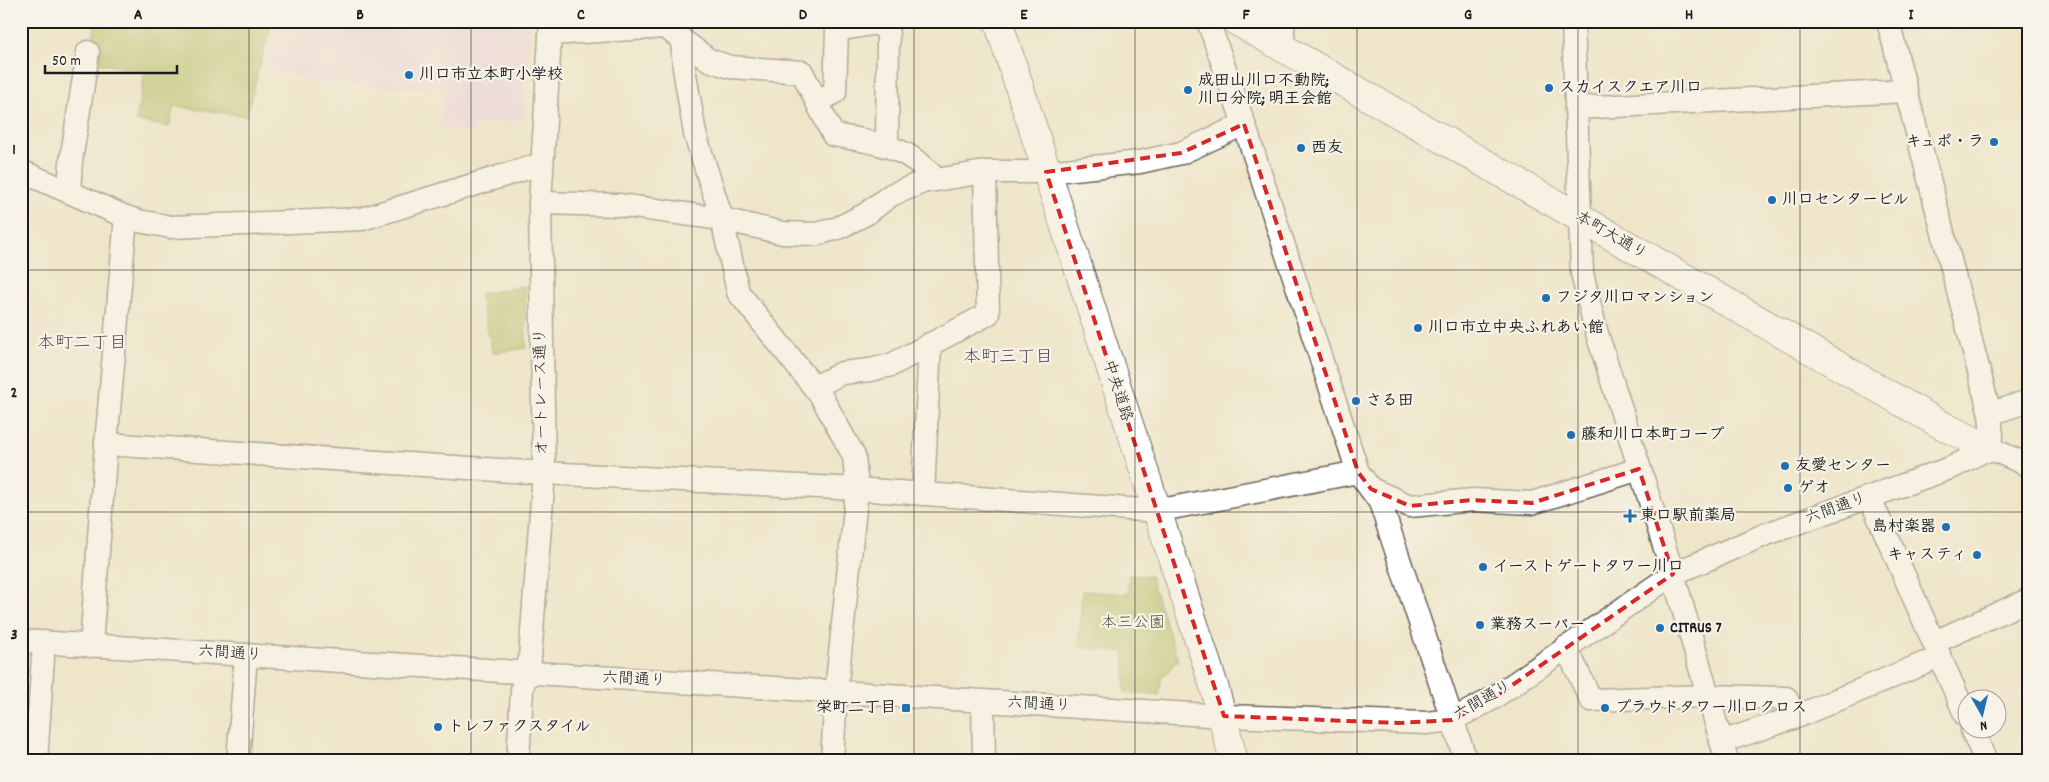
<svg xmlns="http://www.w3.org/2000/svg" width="2049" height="782" viewBox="0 0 2049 782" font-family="Dekko,'Klee One',sans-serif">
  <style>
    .built { fill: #edd1e9 }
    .green { fill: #adbc5e; stroke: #646c3d }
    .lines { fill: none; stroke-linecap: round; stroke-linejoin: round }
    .minor-casing { stroke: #666359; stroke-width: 25 }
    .major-casing { stroke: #666359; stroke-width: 30 }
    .minor { stroke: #fff; stroke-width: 22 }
    .major { stroke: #fff; stroke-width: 28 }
    .marked { fill: none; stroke: #d62828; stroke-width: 4; stroke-dasharray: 10 6; stroke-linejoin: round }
    .grid { fill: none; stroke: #1c1c1c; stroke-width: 1; stroke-opacity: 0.55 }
    .poi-dot { fill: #1f6fb2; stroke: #f7f3e8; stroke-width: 2 }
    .labels { text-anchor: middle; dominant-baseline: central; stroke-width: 4.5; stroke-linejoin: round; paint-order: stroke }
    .poi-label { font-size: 16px; font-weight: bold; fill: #1c1c1c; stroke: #f7f3e8; text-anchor: start }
    .street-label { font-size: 16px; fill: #1c1c1c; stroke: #f7f3e8 }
    .park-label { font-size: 16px; fill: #4f5433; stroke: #f7f3e8 }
    .neighbourhood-label { font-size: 18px; fill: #594852; stroke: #f7f3e8 }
    .neatline { fill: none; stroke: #1c1c1c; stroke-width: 2 }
    .grid-label { font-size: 16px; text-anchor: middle; font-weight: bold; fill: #1c1c1c }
  </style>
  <rect width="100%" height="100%" fill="#f7f3e8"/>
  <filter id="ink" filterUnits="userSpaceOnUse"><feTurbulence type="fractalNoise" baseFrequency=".02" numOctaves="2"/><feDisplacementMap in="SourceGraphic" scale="10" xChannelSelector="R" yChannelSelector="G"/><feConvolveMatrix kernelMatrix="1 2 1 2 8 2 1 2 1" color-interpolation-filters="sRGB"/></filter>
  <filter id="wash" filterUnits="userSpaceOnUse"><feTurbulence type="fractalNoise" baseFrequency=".0096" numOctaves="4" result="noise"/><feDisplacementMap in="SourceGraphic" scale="20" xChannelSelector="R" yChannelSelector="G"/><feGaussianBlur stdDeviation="1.12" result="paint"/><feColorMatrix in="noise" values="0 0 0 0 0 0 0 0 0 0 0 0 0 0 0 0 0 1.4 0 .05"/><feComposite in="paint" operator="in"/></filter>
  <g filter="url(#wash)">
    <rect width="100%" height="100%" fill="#efe6ca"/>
    <polygon class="built" points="276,21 531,21 523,119 474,125 473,134 440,129 446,90 320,84 265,66"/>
    <g class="green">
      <polygon points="95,21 272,21 246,116 174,106 169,127 136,121 145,72 92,62"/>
      <polygon points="525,286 526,348 493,353 479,294"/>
      <polygon points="1129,575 1150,576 1178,660 1161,679 1159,695 1125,693 1125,652 1079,647 1082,591 1128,594"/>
    </g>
  </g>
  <g filter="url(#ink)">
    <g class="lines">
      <g class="minor-casing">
        <g id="minor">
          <polyline points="1208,21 1244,124 1358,472 1380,502 1466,761"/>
          <polyline points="1573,21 1582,273 1595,327 1673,574 1727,761"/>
          <polyline points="1888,21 1990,414 1992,436 1989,448"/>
          <path d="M550 34 665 27 709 60 730 67 802 72 833 135C874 142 908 145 936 180"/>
          <polyline points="682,41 684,68 695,134 722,219 738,292 821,396 854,456 857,489 836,692 832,761"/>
          <polyline points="1283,48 1283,21"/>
          <polyline points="818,102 835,92 837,30 877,23 883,27 888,33 887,145"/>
          <polyline points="1576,108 1906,91"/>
          <polyline points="21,171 126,217 139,221 171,227 362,219 541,164"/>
          <polyline points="69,192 71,161 88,52"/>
          <polyline points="540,203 619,205 722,219 783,233 817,234 838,228 866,214 891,195 923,182 985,172 1046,172 1140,162 1181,153 1244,124"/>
          <polyline points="815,387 842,373 870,370 891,365 988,314 985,172"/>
          <polyline points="1990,414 2028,401"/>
          <polyline points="106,444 544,473 857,489 1156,511 1358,472"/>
          <polyline points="1989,448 2028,465"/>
          <polyline points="1371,489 1410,506 1473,500 1532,503 1639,469"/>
          <polyline points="923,494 930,344"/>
          <polyline points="1870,498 1966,716"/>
          <polyline points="21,641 1224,716 1427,723 1452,720 1492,699 1673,574 1764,535 1953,467 1989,448"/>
          <polyline points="1935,642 2028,600"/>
          <polyline points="91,646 106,444 126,217"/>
          <polyline points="1566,647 1591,700 1708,696 1786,698 1796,717 1925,663"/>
          <polyline points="983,702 984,761"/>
          <polyline points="1972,730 1986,761"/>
          <polyline points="1721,742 1796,717"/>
          <polyline points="36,761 44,642"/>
          <polyline points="238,761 246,655"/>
          <polyline points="518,761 522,690 530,658 544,473 540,203 551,21"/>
        </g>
      </g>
      <g class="major-casing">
        <g id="major">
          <polyline points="998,21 1214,686 1234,761"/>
          <polyline points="1236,21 1947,428 1989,448"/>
        </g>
      </g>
      <use href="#minor" class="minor"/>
      <use href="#major" class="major"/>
    </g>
  </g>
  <path d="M0 0H2049V782H0ZM1244 124 1358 472 1371 489 1410 506 1473 500 1532 503 1639 469 1673 574 1492 699 1452 720 1399 723 1224 716 1046 172 1181 153Z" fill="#efe6ca" fill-opacity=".55" fill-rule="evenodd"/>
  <path class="marked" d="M1244 124 1358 472 1371 489 1410 506 1473 500 1532 503 1639 469 1673 574 1492 699 1452 720 1399 723 1224 716 1046 172 1181 153Z"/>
  <path class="grid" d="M249 21V761M471 21V761M692 21V761M914 21V761M1135 21V761M1357 21V761M1578 21V761M1800 21V761M21 270H2028M21 512H2028"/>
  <g class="poi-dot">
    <circle cx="409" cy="75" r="5"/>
    <circle cx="1549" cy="88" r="5"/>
    <circle cx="1188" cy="90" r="5"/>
    <circle cx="1994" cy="142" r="5"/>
    <circle cx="1301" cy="148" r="5"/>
    <circle cx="1772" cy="200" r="5"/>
    <circle cx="1546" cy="298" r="5"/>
    <circle cx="1418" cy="328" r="5"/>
    <circle cx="1356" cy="401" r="5"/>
    <circle cx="1571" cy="435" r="5"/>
    <circle cx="1785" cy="466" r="5"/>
    <circle cx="1788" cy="488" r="5"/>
    <path d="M1627.5 508.5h5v5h5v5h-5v5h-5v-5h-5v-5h5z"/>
    <circle cx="1946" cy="527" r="5"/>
    <circle cx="1977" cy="555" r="5"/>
    <circle cx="1483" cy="567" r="5"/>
    <circle cx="1480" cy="625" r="5"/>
    <circle cx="1660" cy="628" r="5"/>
    <rect x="901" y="703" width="10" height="10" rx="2.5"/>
    <circle cx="1605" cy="708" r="5"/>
    <circle cx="438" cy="727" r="5"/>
  </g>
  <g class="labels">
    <g class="poi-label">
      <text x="419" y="75">川口市立本町小学校</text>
      <text x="1198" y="81">成田山川口不動院;<tspan x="1198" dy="18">川口分院; 明王会館</tspan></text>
      <text x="1559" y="88">スカイスクエア川口</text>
      <text x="1984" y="142" text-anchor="end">キュポ・ラ</text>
      <text x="1311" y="148">西友</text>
      <text x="1782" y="200">川口センタービル</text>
      <text x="1556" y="298">フジタ川口マンション</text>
      <text x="1428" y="328">川口市立中央ふれあい館</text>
      <text x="1366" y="401">さる田</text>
      <text x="1581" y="435">藤和川口本町コープ</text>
      <text x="1795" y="466">友愛センター</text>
      <text x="1798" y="488">ゲオ</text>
      <text x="1640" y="516">東口駅前薬局</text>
      <text x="1936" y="527" text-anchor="end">島村楽器</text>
      <text x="1967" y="555" text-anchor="end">キャスティ</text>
      <text x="1493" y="567">イーストゲートタワー川口</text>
      <text x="1490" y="625">業務スーパー</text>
      <text x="1670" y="628">CITRUS 7</text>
      <text x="896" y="708" text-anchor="end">栄町二丁目</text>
      <text x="1615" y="708">プラウドタワー川口クロス</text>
      <text x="448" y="727">トレファクスタイル</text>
    </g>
    <g class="street-label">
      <text transform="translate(1611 236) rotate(30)">本町大通り</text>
      <text transform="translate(1117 391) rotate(72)">中央道路</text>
      <text transform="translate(542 392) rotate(-91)">オートレース通り</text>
      <text transform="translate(1836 509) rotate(-20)">六間通り</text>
      <text transform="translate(230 654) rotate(4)">六間通り</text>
      <text transform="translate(634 680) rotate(3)">六間通り</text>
      <text transform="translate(1483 701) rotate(-30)">六間通り</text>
      <text transform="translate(1039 705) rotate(3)">六間通り</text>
    </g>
    <g class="park-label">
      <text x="1133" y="623">本三公園</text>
    </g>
    <g class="neighbourhood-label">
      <text x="82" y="344">本町二丁目</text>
      <text x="1008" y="358">本町三丁目</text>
    </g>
  </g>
  <rect width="2049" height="782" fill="none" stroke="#f7f3e8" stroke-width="55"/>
  <g transform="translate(1982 714) rotate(172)"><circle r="24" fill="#f7f3e8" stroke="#9f9d96"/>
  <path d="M0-4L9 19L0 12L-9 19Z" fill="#1f6fb2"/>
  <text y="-8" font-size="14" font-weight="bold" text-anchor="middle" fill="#1c1c1c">N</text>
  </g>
  <path d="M45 65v8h132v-8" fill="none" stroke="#1c1c1c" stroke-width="2.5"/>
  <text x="52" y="65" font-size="15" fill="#1c1c1c" stroke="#f7f3e8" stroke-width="4" paint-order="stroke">50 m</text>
  <rect x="28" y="28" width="1994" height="726" class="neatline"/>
  <g class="grid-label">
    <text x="138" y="19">A</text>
    <text x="360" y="19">B</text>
    <text x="581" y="19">C</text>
    <text x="803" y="19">D</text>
    <text x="1024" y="19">E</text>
    <text x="1246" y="19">F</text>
    <text x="1468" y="19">G</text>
    <text x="1689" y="19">H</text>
    <text x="1911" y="19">I</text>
    <text x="14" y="154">1</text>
    <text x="14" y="397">2</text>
    <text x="14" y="639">3</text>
  </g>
</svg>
